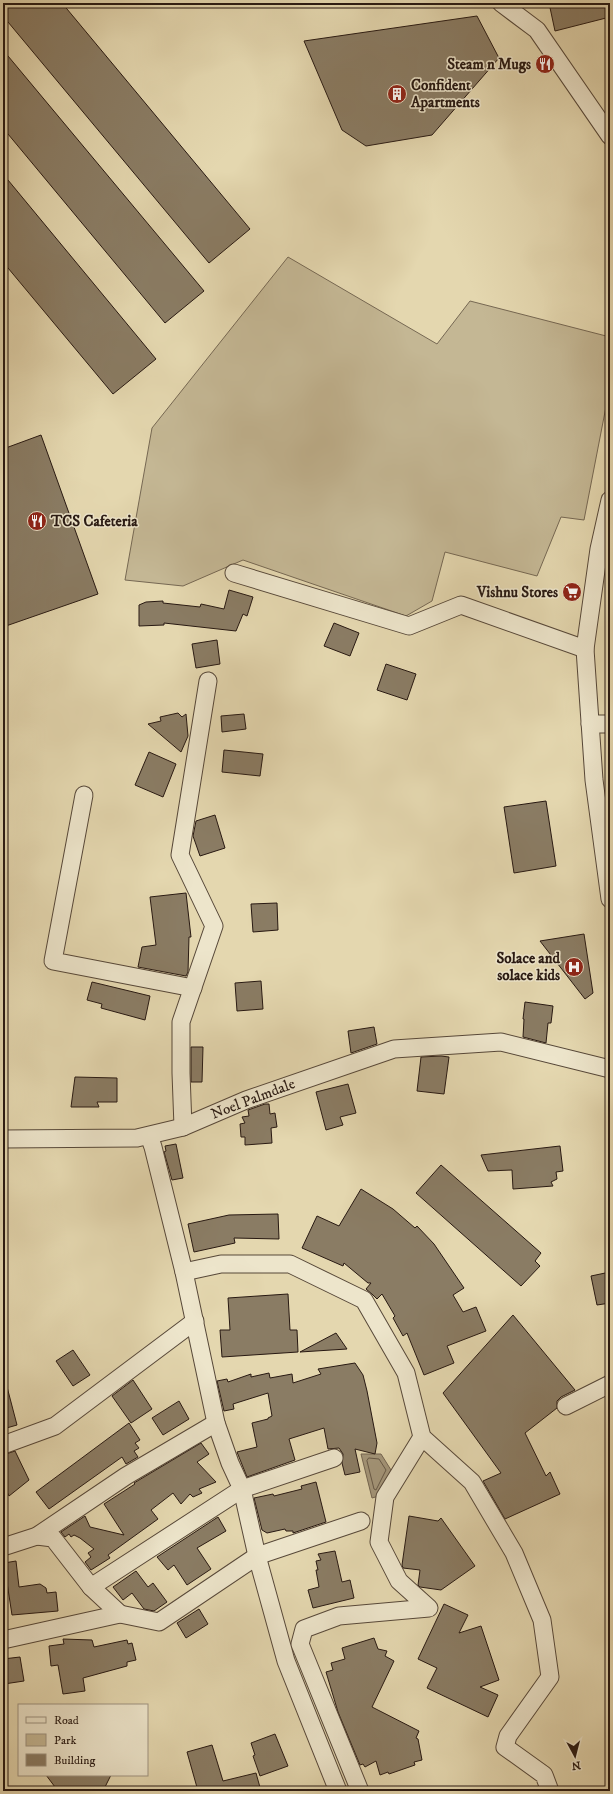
<svg xmlns="http://www.w3.org/2000/svg" width="613" height="1794" viewBox="0 0 613 1794" font-family="'IM FELL DW Pica',serif">
  <style>
    .green { fill: #c4b794; stroke: #766853 }
    .water { fill: #a4967a; stroke: #726450 }
    .lines { fill: none; stroke-linecap: round; stroke-linejoin: round }
    .shore { stroke: #665846; stroke-width: 1 }
    .building { fill: #8a7c64; stroke: #281912 }
    .minor-casing { stroke: #574839; stroke-width: 19 }
    .minor { stroke: #ede5cb; stroke-width: 17 }
    .labels { text-anchor: middle; dominant-baseline: central; stroke-width: 3; stroke-linejoin: round; paint-order: stroke }
    .poi-label { font-size: 15px; font-weight: bold; fill: #281912; stroke: #ede5cb; text-anchor: end }
    .street-label { font-size: 15px; fill: #281912; stroke: #ede5cb }
  </style>
  <rect width="100%" height="100%" fill="#e4d7af"/>
  <filter id="stains"><feTurbulence type="fractalNoise" baseFrequency=".005" numOctaves="4"/><feColorMatrix values="0 0 0 0 .2 0 0 0 0 .09 0 0 0 0 .02 0 0 0 .5 -.17"/></filter>
  <radialGradient id="worn" r=".72"><stop offset=".6" stop-color="#630" stop-opacity="0"/><stop offset="1" stop-color="#630" stop-opacity=".3"/></radialGradient>
  <polygon class="green" points="288,257 437,344 470,301 610,337 610,386 584,520 561,517 537,576 445,552 432,601 406,616 243,560 183,586 125,580 152,428"/>
  <polygon class="water" points="361,1454 381,1454 391,1470 379,1496 372,1498"/>
  <g class="lines">
    <polygon class="shore" points="369,1458 379,1459 386,1470 376,1490 374,1489 367,1461"/>
  </g>
  <g class="building">
    <polygon points="3,3 62,3 250,229 209,263 3,16"/>
    <polygon points="549,3 610,3 610,17 555,31"/>
    <polygon points="477,16 499,58 432,135 366,146 342,130 304,41"/>
    <polygon points="3,50 204,291 165,323 3,128"/>
    <polygon points="3,174 156,359 113,394 3,262"/>
    <polygon points="41,435 98,594 3,627 3,449"/>
    <polygon points="229,590 253,597 247,616 243,614 236,631 164,623 164,625 139,626 139,605 146,602 163,601 163,603 200,607 201,604 224,609"/>
    <polygon points="334,623 359,633 350,656 324,646"/>
    <polygon points="217,640 220,664 196,668 192,644"/>
    <polygon points="386,664 416,674 407,700 377,690"/>
    <polygon points="178,713 182,717 186,714 188,736 181,752 148,724 161,721 160,717"/>
    <polygon points="244,714 246,729 222,732 221,716"/>
    <polygon points="224,750 263,754 260,776 222,772"/>
    <polygon points="149,752 176,764 163,797 135,785"/>
    <polygon points="546,801 556,866 514,873 504,807"/>
    <polygon points="215,815 225,848 200,856 193,836 196,821"/>
    <polygon points="186,893 191,937 189,937 188,972 186,976 138,967 142,947 156,945 150,897"/>
    <polygon points="277,903 278,930 253,932 251,904"/>
    <polygon points="584,934 593,993 585,999 540,941"/>
    <polygon points="261,981 263,1009 237,1011 235,983"/>
    <polygon points="92,982 150,996 145,1020 101,1008 102,1004 87,1000"/>
    <polygon points="525,1002 553,1006 551,1023 548,1023 546,1043 523,1037 524,1019 523,1019"/>
    <polygon points="374,1027 377,1044 351,1053 348,1031"/>
    <polygon points="191,1047 203,1047 202,1082 191,1082"/>
    <polygon points="441,1056 449,1057 444,1094 417,1091 421,1057"/>
    <polygon points="75,1077 117,1078 117,1102 97,1102 99,1107 71,1107"/>
    <polygon points="348,1084 356,1113 340,1117 343,1125 326,1130 316,1092"/>
    <polygon points="265,1104 269,1104 270,1114 275,1113 277,1127 271,1128 272,1143 245,1145 245,1137 241,1137 240,1124 245,1123 242,1117 249,1116 248,1110"/>
    <polygon points="176,1144 183,1178 172,1180 164,1152 166,1151 165,1146"/>
    <polygon points="560,1146 563,1171 556,1172 557,1179 551,1182 553,1186 513,1189 512,1170 488,1171 481,1155"/>
    <polygon points="441,1165 541,1253 535,1261 540,1266 521,1286 416,1193"/>
    <polygon points="361,1189 393,1209 415,1228 417,1226 434,1244 464,1288 453,1295 463,1312 476,1307 486,1331 447,1346 454,1363 424,1375 407,1333 403,1336 393,1318 395,1316 382,1294 377,1299 373,1295 366,1289 371,1283 368,1283 344,1263 343,1266 302,1248 317,1216 339,1226"/>
    <polygon points="278,1214 279,1239 234,1238 235,1243 194,1252 188,1224 229,1215"/>
    <polygon points="610,1272 610,1303 597,1305 591,1276"/>
    <polygon points="288,1294 290,1330 297,1330 298,1352 222,1357 220,1330 230,1330 228,1298"/>
    <polygon points="513,1315 575,1390 561,1397 557,1401 557,1408 525,1433 546,1476 550,1472 560,1494 505,1519 483,1481 501,1473 443,1393"/>
    <polygon points="336,1333 347,1349 300,1352"/>
    <polygon points="73,1350 90,1375 73,1386 56,1361"/>
    <polygon points="355,1363 363,1375 367,1391 377,1443 375,1454 355,1449 360,1472 345,1475 342,1463 343,1454 339,1448 328,1449 324,1428 289,1439 295,1460 247,1477 237,1452 257,1447 252,1423 268,1419 268,1418 272,1416 268,1393 233,1404 234,1409 224,1411 217,1381 227,1379 228,1382 251,1374 251,1377 269,1373 270,1378 292,1374 293,1383 321,1374 318,1369"/>
    <polygon points="133,1380 152,1409 131,1423 112,1396"/>
    <polygon points="6,1383 17,1425 3,1429 3,1384"/>
    <polygon points="179,1401 189,1419 163,1435 152,1418"/>
    <polygon points="129,1423 140,1440 135,1443 139,1448 134,1451 138,1457 126,1464 122,1457 49,1509 36,1492"/>
    <polygon points="201,1443 209,1454 197,1462 216,1482 199,1489 202,1493 193,1497 190,1494 181,1504 173,1493 151,1510 158,1519 108,1555 110,1558 91,1570 85,1562 91,1557 88,1553 94,1549 80,1538 74,1535 71,1537 69,1534 65,1537 61,1532 85,1516 90,1527 124,1535 104,1504 135,1484 134,1483"/>
    <polygon points="15,1451 29,1480 9,1496 3,1483 3,1455"/>
    <polygon points="316,1482 326,1522 293,1533 293,1531 286,1531 285,1529 267,1533 262,1530 254,1498 273,1494 274,1496 302,1489 301,1486"/>
    <polygon points="409,1516 438,1521 441,1518 475,1566 441,1590 420,1587 418,1585 420,1570 403,1568 402,1565"/>
    <polygon points="218,1517 226,1531 197,1548 211,1569 187,1585 174,1565 168,1570 157,1557"/>
    <polygon points="335,1551 342,1582 350,1580 354,1598 313,1608 308,1590 319,1587 316,1570 318,1570 316,1561 321,1560 318,1554"/>
    <polygon points="16,1561 19,1587 40,1584 46,1588 47,1593 56,1592 58,1611 12,1615 4,1563"/>
    <polygon points="136,1571 148,1587 153,1583 167,1602 154,1611 144,1609 132,1593 123,1600 113,1587"/>
    <polygon points="444,1604 468,1615 459,1633 481,1626 499,1680 480,1687 498,1695 488,1717 427,1688 437,1668 418,1659"/>
    <polygon points="199,1609 208,1624 186,1638 177,1623"/>
    <polygon points="374,1638 378,1649 387,1651 385,1656 394,1661 372,1707 419,1731 416,1738 418,1739 422,1760 414,1762 415,1765 389,1774 388,1772 380,1775 376,1761 365,1767 363,1764 360,1765 338,1712 326,1672 333,1670 331,1663 345,1659 342,1648"/>
    <polygon points="63,1639 92,1640 94,1647 127,1640 128,1644 132,1643 136,1660 127,1662 127,1666 83,1678 85,1691 63,1694 58,1665 51,1666 49,1646 64,1644"/>
    <polygon points="20,1657 24,1681 4,1684 3,1659"/>
    <polygon points="275,1734 288,1766 260,1776 253,1756 255,1755 251,1743"/>
    <polygon points="212,1745 223,1781 256,1773 261,1791 198,1791 187,1752"/>
    <polygon points="46,1775 111,1775 103,1791 58,1791"/>
  </g>
  <g class="lines">
    <g class="minor-casing">
      <g id="minor">
        <polyline points="501,3 537,30 610,136"/>
        <polyline points="610,500 599,549 585,649 594,780 610,899"/>
        <polyline points="234,573 409,626 461,605 585,649"/>
        <polyline points="590,724 610,724"/>
        <polyline points="84,795 53,961 193,988"/>
        <polyline points="183,1127 181,1073 181,1022 214,926 180,855 208,681"/>
        <polyline points="149,1136 153,1147 184,1272 216,1423 230,1463 242,1489 257,1556 286,1661 338,1791"/>
        <polyline points="3,1139 137,1138 183,1127 246,1100 394,1049 501,1042 610,1069"/>
        <polyline points="184,1272 221,1264 290,1264 364,1300 406,1373 422,1437 472,1482 514,1553 542,1620 550,1677 508,1736 505,1747 544,1775 550,1791"/>
        <polyline points="566,1406 610,1384"/>
        <polyline points="3,1445 55,1426 195,1321"/>
        <polyline points="37,1536 53,1538 91,1587 120,1614"/>
        <polyline points="3,1547 37,1536 126,1476 216,1423"/>
        <polyline points="91,1587 242,1489 334,1458"/>
        <polyline points="3,1640 120,1614 159,1622 257,1556 361,1521"/>
        <polyline points="360,1791 300,1644 304,1629 339,1616 429,1608 399,1581 379,1542 385,1497 422,1437"/>
      </g>
    </g>
    <use href="#minor" class="minor"/>
  </g>
  <defs>
    <g id="restaurant-disc" transform="scale(1)"><circle r="9.5" fill="#8f2418" stroke="#ede5cb"/><path d="M-5-6h1v4h1v-4h1v4h1v-4h1v5L-1.5 .5V6h-2V.5L-5-1ZM5-6V6H3V1.5H1.5Q1.5-4 5-6Z" fill="#fff"/></g>
    <g id="building-disc" transform="scale(1)"><circle r="9.5" fill="#8f2418" stroke="#ede5cb"/><path d="M-4-6H4V6H1V3H-1V6H-4ZM-2.5-4.3h1.7v1.8h-1.7ZM.8-4.3h1.7v1.8H.8ZM-2.5-1h1.7V.8h-1.7ZM.8-1h1.7V.8H.8Z" fill="#fff"/></g>
    <g id="supermarket-disc" transform="scale(1)"><circle r="9.5" fill="#8f2418" stroke="#ede5cb"/><path d="M-6-5.5h2.5l.6 2H6L4.5 2H-2.5L-4.4-4H-6ZM-1.5 3.2a1.3 1.3 0 1 0 .1 0ZM3 3.2a1.3 1.3 0 1 0 .1 0Z" fill="#fff"/></g>
    <g id="hospital-disc" transform="scale(1)"><circle r="9.5" fill="#8f2418" stroke="#ede5cb"/><path d="M-5-5h3v3.5h4V-5h3V5h-3V1.5h-4V5h-3Z" fill="#fff"/></g>
  </defs>
  <g fill-rule="evenodd">
    <use href="#restaurant-disc" x="545" y="64"/>
    <use href="#building-disc" x="397" y="94"/>
    <use href="#restaurant-disc" x="37" y="521"/>
    <use href="#supermarket-disc" x="572" y="592"/>
    <use href="#hospital-disc" x="574" y="967"/>
  </g>
  <g class="labels">
    <g class="poi-label">
      <text x="531" y="64">Steam n Mugs</text>
      <text x="411" y="85" text-anchor="start">Confident<tspan x="411" dy="17">Apartments</tspan></text>
      <text x="51" y="521" text-anchor="start">TCS Cafeteria</text>
      <text x="558" y="592">Vishnu Stores</text>
      <text x="560" y="958">Solace and<tspan x="560" dy="17">solace kids</tspan></text>
    </g>
    <g class="street-label">
      <text transform="translate(253 1099) rotate(-21)">Noel Palmdale</text>
    </g>
  </g>
  <rect width="613" height="1794" fill="none" stroke="#e4d7af" stroke-width="16"/>
  <rect x="4" y="4" width="605" height="1786" fill="none" stroke="#281912" stroke-width="2"/>
  <rect x="8" y="8" width="597" height="1778" fill="none" stroke="#281912"/>
  <rect x="18" y="1704" width="130" height="72" fill="#ede5cb" stroke="#9e9381"/>
  <rect x="26" y="1717" width="20" height="6" fill="#ede5cb" stroke="#9e9381"/>
  <text x="54" y="1724" font-size="12" fill="#281912">Road</text>
  <rect x="26" y="1734" width="20" height="12" fill="#c4b794" stroke="#9e9381"/>
  <text x="54" y="1744" font-size="12" fill="#281912">Park</text>
  <rect x="26" y="1754" width="20" height="12" fill="#8a7c64" stroke="#9e9381"/>
  <text x="54" y="1764" font-size="12" fill="#281912">Building</text>
  <g transform="translate(575 1756) rotate(173)" stroke="#ede5cb" stroke-width="3" paint-order="stroke">
  <path d="M0-3L7 15L0 10L-7 15Z" fill="#281912"/>
  <text y="-6" font-size="11" font-weight="bold" text-anchor="middle" fill="#281912">N</text>
  </g>
  <rect width="100%" height="100%" filter="url(#stains)"/>
  <rect width="100%" height="100%" fill="url(#worn)"/>
</svg>
